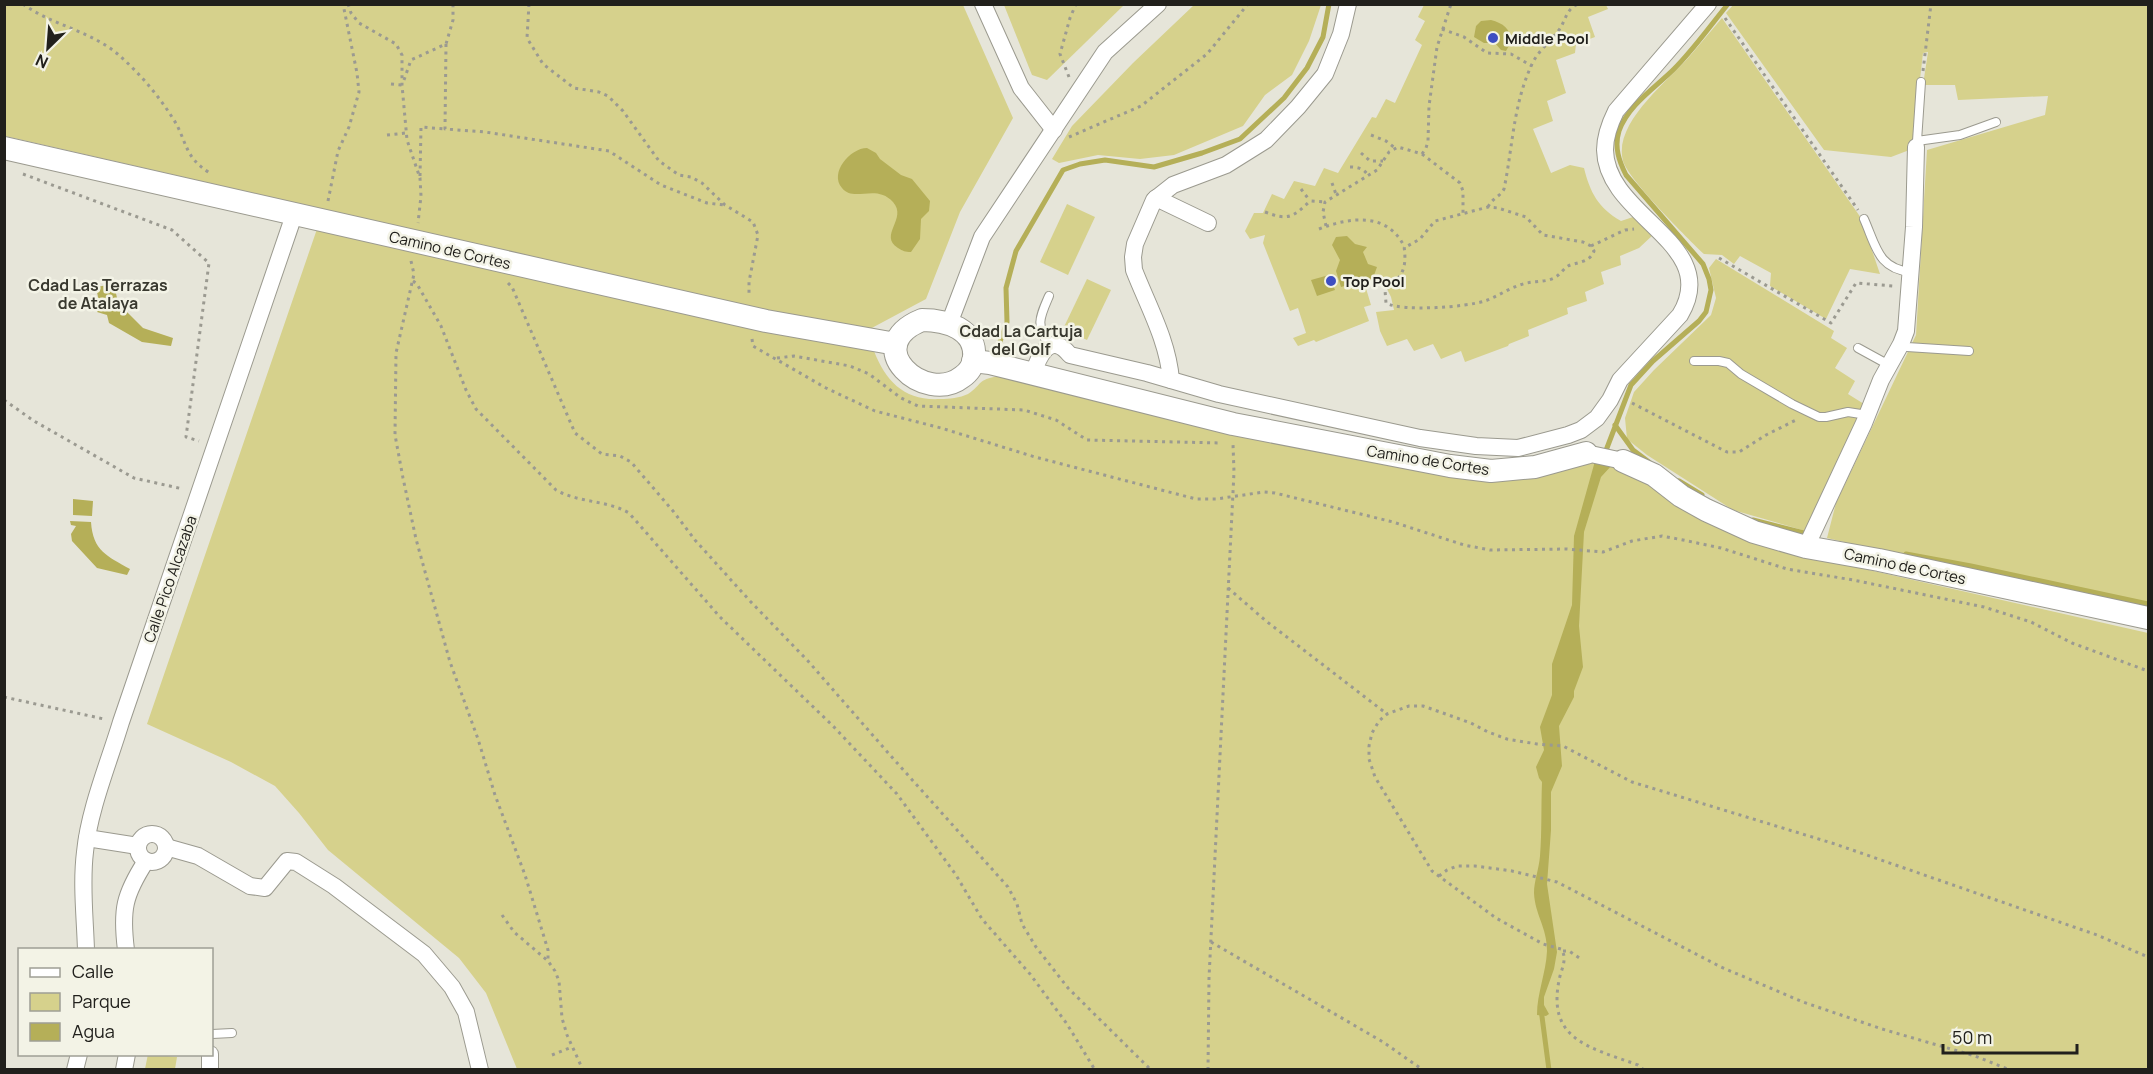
<svg xmlns="http://www.w3.org/2000/svg" width="2153" height="1074" viewBox="0 0 2153 1074" font-family="Manrope,sans-serif">
  <style>
    .green { fill: #d6d18c }
    .water { fill: #b5af58 }
    .lines { fill: none; stroke-linecap: round; stroke-linejoin: round }
    .stream { stroke: #b5af58; stroke-width: 5 }
    .lane-casing { stroke: #9b9a8f; stroke-width: 10 }
    .street-casing { stroke: #9b9a8f; stroke-width: 18 }
    .secondary-casing { stroke: #9b9a8f; stroke-width: 24 }
    .path { stroke: #9b9a91; stroke-width: 3; stroke-dasharray: 3 4.5; stroke-linecap: butt }
    .lane { stroke: #fff; stroke-width: 8 }
    .street { stroke: #fff; stroke-width: 16 }
    .secondary { stroke: #fff; stroke-width: 22 }
    .poi-dot { fill: #3e4ec1; stroke: #f3f3e6; stroke-width: 2 }
    .labels { text-anchor: middle; dominant-baseline: central; stroke-width: 5; stroke-linejoin: round; paint-order: stroke }
    .poi-label { font-size: 15px; font-weight: bold; fill: #21201c; stroke: #f3f3e6; text-anchor: start }
    .street-label { font-size: 15px; fill: #21201c; stroke: #f3f3e6 }
    .neighbourhood-label { font-size: 16px; font-weight: bold; fill: #39392f; stroke: #f3f3e6 }
  </style>
  <rect width="100%" height="100%" fill="#e6e5d9"/>
  <g class="green">
    <polygon points="5,4 963,5 1013,118 960,212 926,299 868,330 730,303 5,136"/>
    <polygon points="1734,4 2148,5 2148,608 1917,559 1827,538 1836,503 1916,335 1927,150 2045,115 2048,96 1958,100 1955,85 1923,85 1928,52 1923,53 1912,149 1891,157 1824,150 1726,13"/>
    <polygon points="1004,5 1124,5 1047,80 1032,75"/>
    <polygon points="1194,5 1321,5 1309,41 1292,75 1265,95 1243,126 1174,155 1140,159 1098,155 1059,163 1052,159 1072,126 1133,63"/>
    <path d="M1424 5H1606L1608 9 1588 17 1595 37 1576 44 1575 53 1556 60 1566 93 1547 101 1553 121 1533 129 1551 173 1570 165 1584 168C1590 192 1598 208 1621 221L1636 216 1654 234 1639 248 1620 256 1621 265 1601 272 1604 284 1585 292 1587 301 1567 308 1568 314 1528 330 1529 336 1509 344 1508 346 1465 362 1461 351 1441 359 1433 344 1414 351 1407 339 1387 346 1380 331 1376 312 1394 310 1391 297 1383 281 1365 285 1371 305 1364 307 1369 321 1316 342 1314 340 1298 346 1293 338 1306 333 1298 308 1290 311 1263 243 1265 235 1250 239 1245 231 1254 213H1263L1272 194 1284 199 1294 181 1315 186 1324 168 1338 173 1372 117 1376 118 1386 99 1395 103 1422 45 1415 40 1425 21 1418 17Z"/>
    <path d="M1722 18 1861 218 1880 274 1850 269 1826 319 1770 286 1771 273 1740 256 1734 264 1722 255 1704 254C1688 239 1628 179 1623 161 1613 123 1667 82 1689 57 1700 44 1711 31 1722 18Z"/>
    <polygon points="1067,204 1095,217 1068,275 1040,262"/>
    <path d="M317 229 874 351C886 382 905 401 940 399 949 399 960 398 968 394 983 384 976 380 999 376L1481 479 1595 461 1612 465 1771 548 2148 633V1069H517L486 993 459 958 328 850 299 813 275 786 231 762 147 724Z"/>
    <polygon points="1716,259 1834,331 1831,338 1847,348 1835,368 1855,381 1848,394 1864,404 1809,532 1733,510 1647,455 1627,439 1625,418 1634,392 1654,370 1711,315 1716,298 1709,268"/>
    <polygon points="1087,279 1111,290 1087,340 1063,329"/>
    <polygon points="148,1054 177,1057 175,1069 145,1069"/>
  </g>
  <g class="water">
    <path d="M1491 20C1503 23 1511 29 1511 42L1506 51 1501 50 1495 43H1484L1474 37 1476 26 1481 21Z"/>
    <path d="M867 148 876 153 880 159 901 175 912 179 930 201 929 211 921 219 920 239 911 252C905 252 903 251 898 248 878 235 908 219 893 202 876 183 854 203 842 188 829 173 850 148 867 148Z"/>
    <polygon points="1347,236 1355,244 1367,247 1363,252 1368,264 1377,267 1373,278 1341,287 1336,271 1340,260 1332,245 1336,237"/>
    <polygon points="1329,275 1335,290 1317,296 1311,280"/>
    <polygon points="114,284 117,298 99,302 96,287"/>
    <polygon points="119,304 143,328 173,338 171,346 142,342 109,323 107,315 97,312 98,307"/>
    <path d="M1595 461 1612 465 1601 477 1584 532 1579 626 1583 667 1574 691V697L1559 726 1562 766 1551 792V830L1547 884 1557 952 1554 969 1544 997V1005L1549 1014 1546 1016 1537 1015C1537 993 1546 973 1547 951 1547 927 1535 915 1534 893 1534 881 1539 869 1540 856 1542 832 1541 807 1542 782L1539 778 1536 767 1544 750 1540 727 1552 695V664L1572 605 1574 536Z"/>
    <polygon points="73,499 93,501 92,516 73,515"/>
    <path d="M70 521 91 522C93 551 107 556 130 569L127 575 97 568 72 541 71 534 76 526 71 525Z"/>
  </g>
  <g class="lines">
    <g class="stream">
      <polyline points="997,350 1007,322 1006,288 1016,251 1063,170 1080,164 1105,160 1154,167 1202,153 1240,139 1284,98 1307,68 1323,37 1329,4"/>
      <polyline points="1615,425 1633,450 1649,462"/>
      <path d="M1605 453 1631 385 1653 361 1699 321 1706 312 1711 290 1709 279 1703 264 1626 175C1619 161 1614 147 1619 131 1628 105 1656 87 1674 69 1694 49 1710 26 1728 4"/>
      <polyline points="1679,481 1702,495"/>
      <polyline points="1753,520 1804,533"/>
      <polyline points="1906,554 1971,566 2148,604"/>
      <polyline points="1541,1009 1549,1070"/>
    </g>
    <g class="lane-casing">
      <g id="lane">
        <polyline points="1921,82 1917,141 1960,135 1996,122"/>
        <path d="M1864 219C1876 246 1878 269 1911 272"/>
        <path d="M1049 296C1039 319 1036 324 1049 346"/>
        <polyline points="1901,344 1907,347 1969,351"/>
        <polyline points="1858,348 1889,365"/>
        <polyline points="1694,361 1719,361 1728,363 1741,374 1792,404 1819,417 1826,417 1848,412 1867,415"/>
        <polyline points="212,1034 232,1033"/>
      </g>
    </g>
    <g class="street-casing">
      <g id="street">
        <polyline points="983,4 1021,88 1054,130"/>
        <polyline points="1156,198 1208,223"/>
        <polyline points="949,324 982,237 1105,52 1158,4"/>
        <path d="M1033 375C1038 357 1050 330 1070 355L1147 373 1219 394 1420 438 1476 446 1518 448 1568 435 1581 430 1597 418 1610 400 1620 380 1680 315C1723 244 1606 217 1605 150 1605 136 1610 123 1616 111L1708 4"/>
        <path d="M1171 380C1168 341 1148 306 1134 270L1133 257 1135 244 1154 200 1173 185 1226 165 1266 140 1298 107 1325 74 1341 34 1348 4"/>
        <polyline points="1586,453 1623,461"/>
        <polyline points="1806,547 1864,423 1881,380 1901,344 1906,331 1914,227 1916,147"/>
        <circle cx="152" cy="848" r="14"/>
        <polyline points="87,838 138,846"/>
        <polyline points="166,847 198,856 250,886 265,888 287,861 296,862 334,886 424,954 452,987 466,1012 480,1070"/>
        <path d="M86 950C85 917 81 884 85 852 89 810 109 762 121 722L294 215"/>
        <path d="M126 950C121 910 124 895 146 861"/>
        <polyline points="210,1054 210,1070"/>
        <polyline points="75,1070 79,1054"/>
        <polyline points="124,1070 127,1054"/>
      </g>
    </g>
    <g class="secondary-casing">
      <g id="secondary">
        <polyline points="4,148 766,321 896,344"/>
        <path d="M922 320C946 320 977 329 974 358 973 366 968 373 962 377 925 406 858 346 922 320Z"/>
        <polyline points="973,361 990,363 1233,424 1450,466 1491,471 1535,467 1586,453"/>
        <polyline points="1623,461 1654,475 1681,496 1706,510 1754,532 1806,547 1879,560 2148,618"/>
      </g>
    </g>
    <g class="path">
      <path d="M23 4C53 26 93 31 121 57 140 74 158 95 172 117 187 139 183 157 210 173"/>
      <polyline points="348,4 351,13 359,23 396,44 402,55 402,85 407,140 420,178 421,196 418,223"/>
      <polyline points="529,4 527,38 543,64 574,88 599,92 608,96 623,111 659,161 679,175 691,177 702,183 725,205 753,222 758,235 749,282 749,297"/>
      <polyline points="1725,18 1858,210"/>
      <polyline points="1442,29 1464,37 1487,53 1511,54 1532,66"/>
      <polyline points="446,44 445,129 485,132 609,151 661,185 707,203 724,205"/>
      <polyline points="1923,71 1931,4"/>
      <polyline points="1069,77 1060,54 1070,18 1076,4"/>
      <polyline points="404,80 411,60 446,44 453,20 453,4"/>
      <polyline points="391,84 402,85"/>
      <polyline points="387,135 406,133"/>
      <polyline points="1371,135 1386,141 1395,148"/>
      <polyline points="1069,137 1141,106 1207,54 1248,4"/>
      <polyline points="1361,153 1370,161 1383,161"/>
      <polyline points="1422,154 1426,148 1428,141 1429,106 1437,47 1451,4"/>
      <path d="M1350 167C1358 167 1365 169 1368 176"/>
      <polyline points="23,174 172,230 209,263 186,437 199,441"/>
      <polyline points="420,176 421,127 445,129"/>
      <polyline points="1332,183 1337,197"/>
      <polyline points="1301,189 1310,201"/>
      <polyline points="328,201 338,151 349,127 359,92 357,73 343,4"/>
      <path d="M1488 207C1492 198 1500 197 1504 189 1513 146 1513 103 1533 62 1540 49 1551 41 1559 30 1566 20 1566 9 1578 4"/>
      <path d="M1265 212C1289 221 1293 217 1310 201L1325 202"/>
      <polyline points="1326,226 1323,212 1325,202 1377,170 1389,152 1398,147 1422,154 1460,183 1463,191 1463,213"/>
      <path d="M1319 229C1350 217 1387 212 1404 246 1407 268 1403 277 1385 290L1386 303C1403 312 1466 307 1485 301 1499 296 1512 286 1527 283 1536 281 1546 282 1554 278 1560 275 1563 269 1568 266 1576 262 1590 263 1594 251L1591 246 1583 242 1543 235 1526 217 1498 208 1488 207 1435 221 1420 239 1404 248"/>
      <polyline points="1591,246 1625,230 1634,229"/>
      <polyline points="1719,258 1831,323 1856,283 1893,286"/>
      <polyline points="411,261 414,274 396,353 395,435 403,478 416,539 450,662 478,739 495,795 525,875 548,950 548,961"/>
      <path d="M413 281 417 284 441 326 466 390 476 409 556 490C579 503 607 500 629 513L720 617 833 726 897 794 956 875 982 919 1030 974 1067 1024 1095 1070"/>
      <polyline points="508,283 512,287 575,433 602,454 620,456 631,462 673,511 695,540 750,601 808,661 890,755 1008,887 1017,904 1022,924 1036,947 1068,988 1151,1070"/>
      <polyline points="752,339 753,346 826,388 875,411 941,428 1035,457 1196,499 1216,499 1264,492 1275,493 1393,522 1464,545 1490,550 1567,549 1603,552 1632,541 1662,536 1683,540 1721,548 1787,569 1853,580 1984,607 2031,622 2072,643 2148,671"/>
      <polyline points="777,358 794,356 850,366 869,374 901,398 918,406 1024,410 1056,420 1087,440 1222,443"/>
      <polyline points="4,400 34,421 134,478 183,489"/>
      <polyline points="1632,403 1721,449 1727,452 1739,452 1766,435 1796,420"/>
      <polyline points="1228,588 1266,621 1387,714"/>
      <polyline points="4,697 104,719"/>
      <polyline points="1439,876 1447,870 1457,866 1475,866 1512,871 1557,882 1721,967 1803,1002 1882,1029 1975,1056 2010,1070"/>
      <polyline points="502,915 514,932 548,961 555,971 559,981 562,1018 567,1035 583,1070"/>
      <polyline points="1211,942 1383,1042 1423,1070"/>
      <polyline points="1563,951 1569,951 1581,959"/>
      <polyline points="552,1055 572,1047"/>
      <polyline points="1208,1070 1209,978 1234,472 1233,444"/>
      <path d="M1644 1070 1638 1065C1589 1047 1545 1040 1560 976 1563 966 1567 957 1561 949L1543 944 1496 918 1432 871 1375 777 1369 759V746L1372 733 1379 721 1387 714 1409 706H1423L1471 723 1488 732 1507 739 1537 744 1563 746 1632 782 1835 844 2097 935 2148 957"/>
    </g>
    <use href="#lane" class="lane"/>
    <use href="#street" class="street"/>
    <use href="#secondary" class="secondary"/>
  </g>
  <g class="poi-dot">
    <circle cx="1493" cy="38" r="6"/>
    <circle cx="1331" cy="281" r="6"/>
  </g>
  <g class="labels">
    <g class="poi-label">
      <text x="1505" y="38">Middle Pool</text>
      <text x="1343" y="281">Top Pool</text>
    </g>
    <g class="street-label">
      <text transform="translate(450 250) rotate(13)">Camino de Cortes</text>
      <text transform="translate(1428 460) rotate(9)">Camino de Cortes</text>
      <text transform="translate(1905 566) rotate(12)">Camino de Cortes</text>
      <text transform="translate(170 579) rotate(-71)">Calle Pico Alcazaba</text>
    </g>
    <g class="neighbourhood-label">
      <text x="98" y="285">Cdad Las Terrazas<tspan x="98" dy="18">de Atalaya</tspan></text>
      <text x="1021" y="331">Cdad La Cartuja<tspan x="1021" dy="18">del Golf</tspan></text>
    </g>
  </g>
  <rect width="2153" height="1074" fill="none" stroke="#21201c" stroke-width="12"/>
  <rect x="18" y="948" width="195" height="108" fill="#f3f3e6" stroke="#9f9f95" stroke-width="1.5"/>
  <rect x="30" y="968" width="30" height="9" fill="#ffffff" stroke="#9f9f95" stroke-width="1.5"/>
  <text x="72" y="978" font-size="18" fill="#21201c">Calle</text>
  <rect x="30" y="993" width="30" height="18" fill="#d6d18c" stroke="#9f9f95" stroke-width="1.5"/>
  <text x="72" y="1008" font-size="18" fill="#21201c">Parque</text>
  <rect x="30" y="1023" width="30" height="18" fill="#b5af58" stroke="#9f9f95" stroke-width="1.5"/>
  <text x="72" y="1038" font-size="18" fill="#21201c">Agua</text>
  <g transform="translate(48 48) rotate(205)" stroke="#f3f3e6" stroke-width="4.5" paint-order="stroke">
  <path d="M0-4.5L10 22L0 15L-10 22Z" fill="#21201c"/>
  <text y="-9" font-size="16" font-weight="bold" text-anchor="middle" fill="#21201c">N</text>
  </g>
  <path d="M1943 1044v9h134v-9" fill="none" stroke="#21201c" stroke-width="3"/>
  <text x="1952" y="1044" font-size="18" fill="#21201c" stroke="#f3f3e6" stroke-width="4.5" paint-order="stroke">50 m</text>
</svg>
